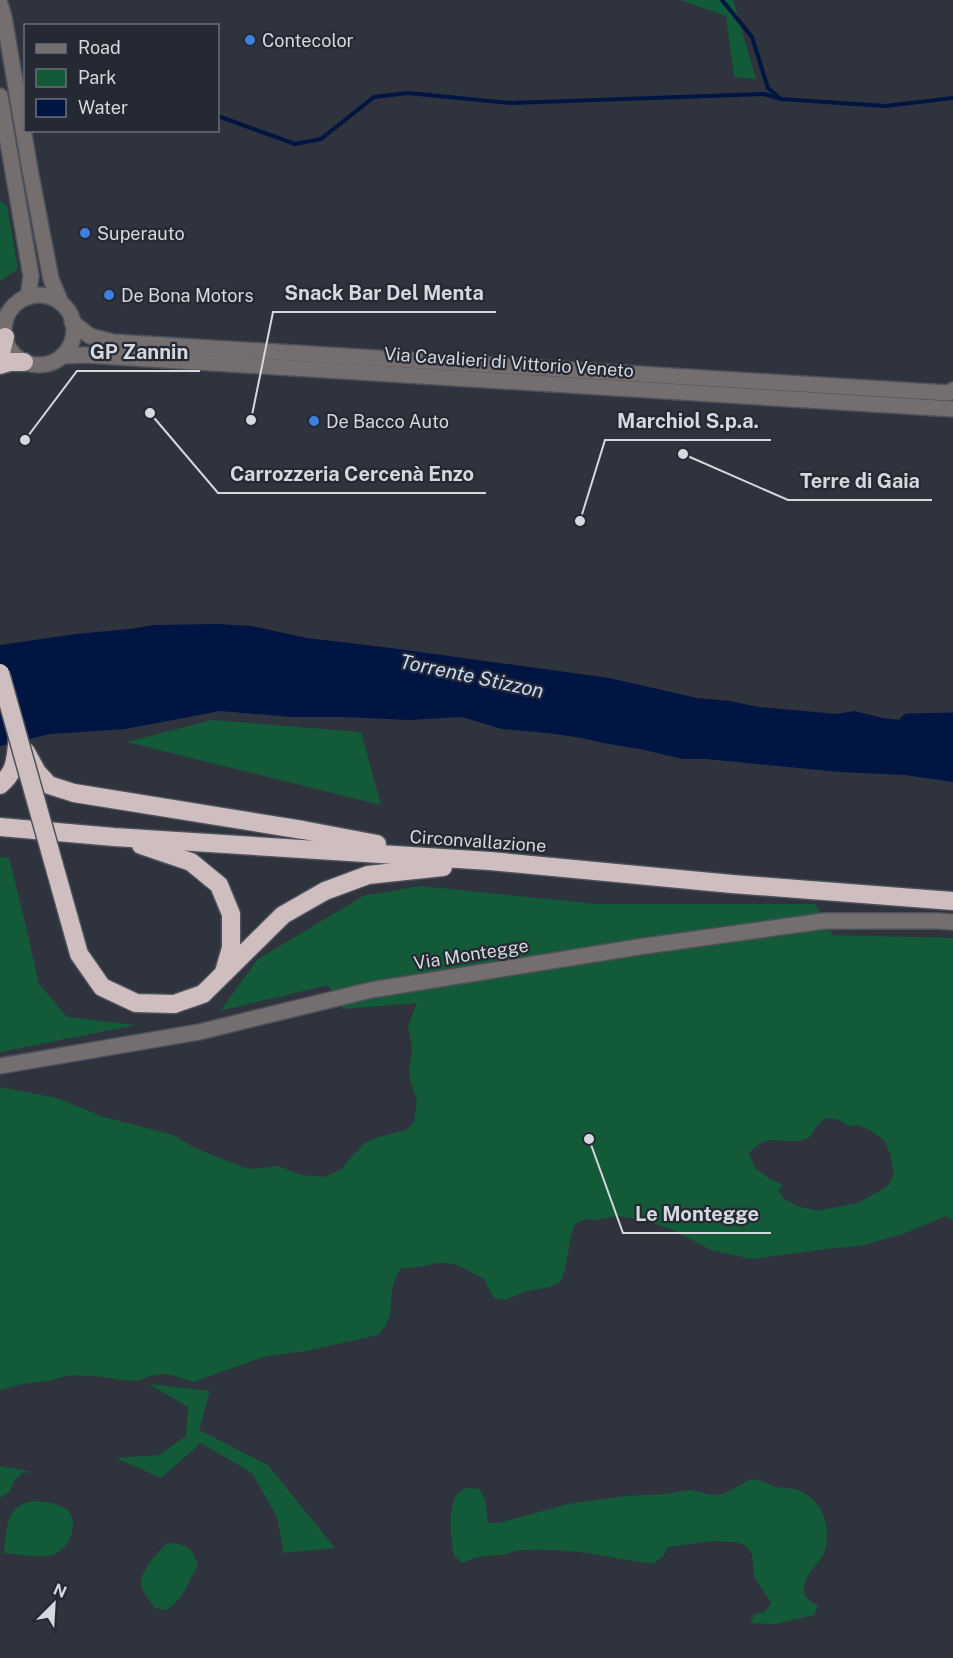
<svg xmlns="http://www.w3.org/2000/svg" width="953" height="1658" viewBox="0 0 953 1658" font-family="'Public Sans',sans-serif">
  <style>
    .green { fill: #135b38; fill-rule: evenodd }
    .water { fill: #001542 }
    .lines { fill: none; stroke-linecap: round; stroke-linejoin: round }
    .stream { stroke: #001542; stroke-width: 4 }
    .river { stroke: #001542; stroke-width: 21 }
    .minor-casing { stroke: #4d515b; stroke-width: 18 }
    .highway-casing { stroke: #4d515b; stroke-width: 21 }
    .minor { stroke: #756e6f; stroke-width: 15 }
    .highway { stroke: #cfbec0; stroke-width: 18 }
    .highway-bridge-casing { stroke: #4d515b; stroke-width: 21; stroke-linecap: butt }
    .highway-bridge { stroke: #cfbec0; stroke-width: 18 }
    .shop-dot { fill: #3f7fe0; stroke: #252933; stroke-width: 2 }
    .labels { text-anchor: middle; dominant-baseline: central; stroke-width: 4.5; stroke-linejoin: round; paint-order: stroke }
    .poi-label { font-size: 18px; fill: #d5d8df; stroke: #252933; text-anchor: start }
    .street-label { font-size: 18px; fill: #d5d8df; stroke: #252933 }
    .water-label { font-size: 20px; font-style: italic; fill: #c4d9f8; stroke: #252933 }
    .leader { fill: none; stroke: #d5d8df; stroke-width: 2 }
    .callout-dot { fill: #d5d8df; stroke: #252933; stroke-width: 2 }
    .callout-label { font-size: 20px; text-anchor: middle; font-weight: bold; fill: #d5d8df; stroke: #252933; stroke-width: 4.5; stroke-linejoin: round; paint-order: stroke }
  </style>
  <rect width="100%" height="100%" fill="#2f333e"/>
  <g class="green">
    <polygon points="680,0 733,0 756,79 734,77 726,16"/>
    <polygon points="0,201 7,206 18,269 0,281"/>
    <polygon points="212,720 361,732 381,805 127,742"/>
    <polygon points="0,857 9,858 28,935 39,984 67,1017 136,1025 0,1052"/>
    <path d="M420 886 597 904H815L833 935 953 938V1221L946 1216 903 1234 859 1246 825 1249 752 1259 711 1250 671 1229 643 1220 618 1216 596 1220 585 1219 575 1224C567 1243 569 1265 560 1283L550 1287 528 1291 505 1300 494 1298 483 1278C472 1274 463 1266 452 1264 443 1261 433 1264 424 1266 416 1268 408 1267 400 1269L395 1279 392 1290 390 1315 386 1325 379 1334 369 1337 306 1351 263 1357 193 1382 172 1375 161 1374 150 1376 140 1380 130 1381 104 1377 72 1375 47 1381 22 1384 0 1390V1087L57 1098 104 1117 173 1135 195 1148 242 1167 253 1169 278 1166 302 1175 323 1177 334 1173 343 1168 349 1159 365 1143 375 1138 406 1130 414 1122 417 1101 410 1080 409 1069 412 1048 408 1026 417 1003 343 1009 328 985 220 1011 258 959 363 896ZM825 1118 837 1119 849 1126 858 1125 869 1130 885 1141 890 1154 894 1174 888 1186 858 1203 817 1211 797 1206 783 1198 778 1190 783 1185 769 1178 755 1168 749 1153C767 1134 774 1142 796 1141 801 1141 806 1139 810 1137L816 1127Z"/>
    <polygon points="149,1384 210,1391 199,1430 268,1465 335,1548 284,1553 277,1517 252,1473 201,1443 161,1478 116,1458 159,1455 186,1436 188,1407"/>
    <polygon points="0,1466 33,1472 22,1473 14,1481 10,1491 0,1498"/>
    <path d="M751 1479C762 1480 764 1482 773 1486 782 1489 791 1487 800 1491 823 1500 833 1531 824 1553 818 1565 804 1575 804 1589 804 1598 811 1602 818 1605L814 1615 775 1624 750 1623 755 1614 765 1612 771 1603 754 1576 752 1554 745 1545 735 1542 713 1541 667 1547 663 1557 654 1563C624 1562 595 1552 567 1551 550 1550 532 1549 516 1551 511 1552 507 1554 502 1555 488 1555 475 1556 463 1563L454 1556C451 1539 444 1489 469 1488 473 1488 476 1489 479 1489L485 1499 488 1523H499L568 1504 626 1496 665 1494 690 1490 712 1495 723 1494Z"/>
    <path d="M35 1501C45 1502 59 1503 67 1510 80 1522 70 1547 55 1554 44 1559 17 1554 4 1553 6 1529 6 1504 35 1501Z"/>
    <path d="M167 1543C186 1544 193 1547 198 1566 187 1584 184 1599 166 1610L155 1608C150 1601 142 1592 141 1583 140 1572 159 1551 167 1543Z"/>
  </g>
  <polygon class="water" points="217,624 252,626 307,638 391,648 609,678 697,698 729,701 759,707 837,714 854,711 883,718 953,726 953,782 905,775 840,772 706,759 683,759 640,749 603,743 582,738 548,733 502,729 462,717 409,720 344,717 292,717 220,711 125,729 50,734 0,746 0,645 76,634 130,629 154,625"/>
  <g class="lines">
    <g class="stream">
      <polyline points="722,0 752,37 768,88 781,99 885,106 953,98"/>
      <polyline points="218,116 295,144 321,139 374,97 408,93 511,103 764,94 781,99"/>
    </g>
    <polyline class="river" points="909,724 953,723"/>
    <g class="minor-casing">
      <g id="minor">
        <polyline points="0,4 4,17 30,170 51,279 61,303"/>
        <polyline points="0,96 31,276 28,297"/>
        <circle cx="39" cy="330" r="35"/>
        <polyline points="72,322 90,336 113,342 949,393 953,390"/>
        <polyline points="62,356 85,355 953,409"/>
        <polyline points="0,1066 199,1032 371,990 645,946 824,921 938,921 953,922"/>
      </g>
    </g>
    <g class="highway-casing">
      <g id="highway">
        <polyline points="0,356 5,337"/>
        <polyline points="0,365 10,362 24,362"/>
        <polyline points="26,752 37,772 49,785 74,793 303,830 377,844"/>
        <path d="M0 785C17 771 15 758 18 737"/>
        <polyline points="0,827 114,837 490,861 732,884 953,901"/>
        <polyline points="141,845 191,862 219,885 231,914 231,948 224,972"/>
        <polyline points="174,1004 203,994 283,915 325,891 368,875 443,867"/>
      </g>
    </g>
    <use href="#minor" class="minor"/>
    <use href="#highway" class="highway"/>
    <g class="highway-bridge-casing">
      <polyline id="highway-bridge" points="0,673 79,954 102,987 136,1003 174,1004"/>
    </g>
    <use href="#highway-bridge" class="highway-bridge"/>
  </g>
  <g class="shop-dot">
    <circle cx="250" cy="40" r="6"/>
    <circle cx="85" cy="233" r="6"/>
    <circle cx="109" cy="295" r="6"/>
    <circle cx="314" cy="421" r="6"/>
  </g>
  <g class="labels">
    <g class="poi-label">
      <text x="262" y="40">Contecolor</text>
      <text x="97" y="233">Superauto</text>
      <text x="121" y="295">De Bona Motors</text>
      <text x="326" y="421">De Bacco Auto</text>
    </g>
    <g class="street-label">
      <text transform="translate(509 362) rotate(4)">Via Cavalieri di Vittorio Veneto</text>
      <text transform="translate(478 841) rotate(4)">Circonvallazione</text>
      <text transform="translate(471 954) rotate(-9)">Via Montegge</text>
    </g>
    <g class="water-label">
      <text transform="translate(472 676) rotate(12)">Torrente Stizzon</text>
    </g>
  </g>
  <path class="leader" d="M251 420L273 312H496M25 440L77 371H200M580 521L605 440H771M150 413L218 493H486M683 454L788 500H932M589 1139L623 1233H771"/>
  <g class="callout-dot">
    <circle cx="251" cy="420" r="6"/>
    <circle cx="25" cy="440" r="6"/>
    <circle cx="580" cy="521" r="6"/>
    <circle cx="150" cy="413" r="6"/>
    <circle cx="683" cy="454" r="6"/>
    <circle cx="589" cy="1139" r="6"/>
  </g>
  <g class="callout-label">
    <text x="384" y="300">Snack Bar Del Menta</text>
    <text x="139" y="359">GP Zannin</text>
    <text x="688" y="428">Marchiol S.p.a.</text>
    <text x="352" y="481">Carrozzeria Cercenà Enzo</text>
    <text x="860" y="488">Terre di Gaia</text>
    <text x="697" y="1221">Le Montegge</text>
  </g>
  <rect x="24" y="24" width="195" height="108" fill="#252933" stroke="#6b6f78" stroke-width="1.5"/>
  <rect x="36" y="44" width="30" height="9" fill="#756e6f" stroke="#6b6f78" stroke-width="1.5"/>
  <text x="78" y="54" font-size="18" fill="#d5d8df">Road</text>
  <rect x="36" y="69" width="30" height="18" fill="#135b38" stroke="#6b6f78" stroke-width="1.5"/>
  <text x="78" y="84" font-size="18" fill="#d5d8df">Park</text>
  <rect x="36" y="99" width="30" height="18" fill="#001542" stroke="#6b6f78" stroke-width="1.5"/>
  <text x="78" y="114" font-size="18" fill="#d5d8df">Water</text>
  <g transform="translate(54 1604) rotate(24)" stroke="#252933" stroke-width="4.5" paint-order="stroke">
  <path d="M0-4.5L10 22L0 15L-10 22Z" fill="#d5d8df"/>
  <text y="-9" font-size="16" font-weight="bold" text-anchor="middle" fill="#d5d8df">N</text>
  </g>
</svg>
